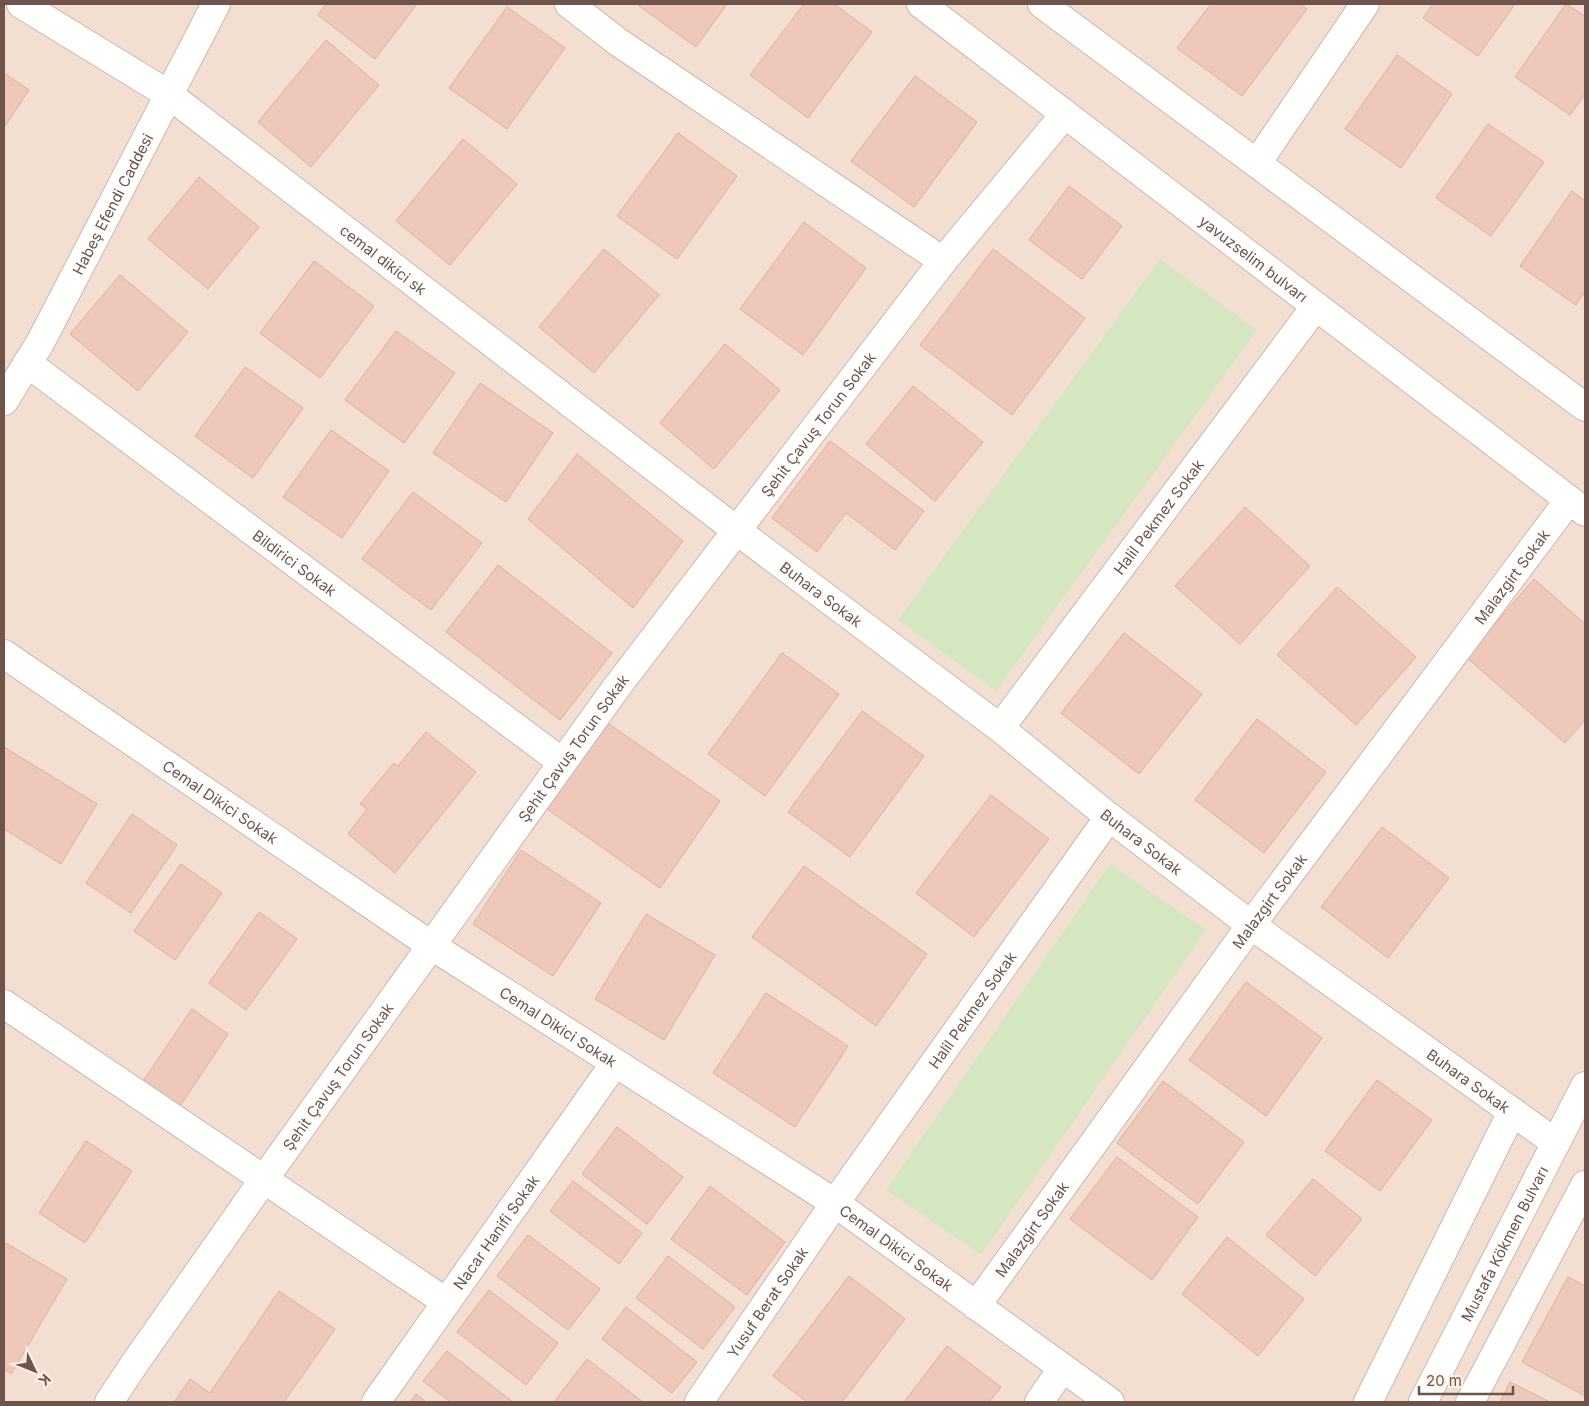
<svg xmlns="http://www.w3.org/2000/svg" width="1589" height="1406" viewBox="0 0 1589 1406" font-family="Inter,sans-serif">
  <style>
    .residential { fill: #f2dfd1 }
    .green { fill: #d5e7c2 }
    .building { fill: #eec9bb; stroke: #e0ae9d }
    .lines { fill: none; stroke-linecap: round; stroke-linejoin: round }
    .street-casing { stroke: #cdb7ac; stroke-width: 30 }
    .secondary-casing { stroke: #d0b6aa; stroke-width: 30 }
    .street { stroke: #fff; stroke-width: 28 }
    .secondary { stroke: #fff; stroke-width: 28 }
    .labels { text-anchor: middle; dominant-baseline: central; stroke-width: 4.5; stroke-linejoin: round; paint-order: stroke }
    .street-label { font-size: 15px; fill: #70534a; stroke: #fef2e8 }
  </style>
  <rect width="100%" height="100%" fill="#fbeee2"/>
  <rect class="residential" x="4" y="4" width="1581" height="1398"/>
  <g class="green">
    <polygon points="1160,259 1257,330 996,691 898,620"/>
    <polygon points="1110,864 1206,930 981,1255 886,1190"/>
  </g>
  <g class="building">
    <polygon points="326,4 417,4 375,59 318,15"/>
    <polygon points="639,4 727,4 696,47 638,5"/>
    <polygon points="804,4 834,4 872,32 808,118 750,75"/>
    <polygon points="1211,4 1300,4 1307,9 1242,96 1177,48"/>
    <polygon points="1433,4 1515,4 1478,56 1423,18"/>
    <polygon points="1566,4 1585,16 1585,94 1570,115 1515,77"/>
    <polygon points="507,7 565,48 507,129 449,88"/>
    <polygon points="326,40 379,85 311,167 258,122"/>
    <polygon points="1397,55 1452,94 1401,168 1345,129"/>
    <polygon points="4,73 29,90 4,128"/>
    <polygon points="915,76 977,122 914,207 851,161"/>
    <polygon points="1488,124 1544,162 1491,236 1436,198"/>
    <polygon points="678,133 737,176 677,259 617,216"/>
    <polygon points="463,139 517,184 450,265 396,221"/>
    <polygon points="199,177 259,227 208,289 148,239"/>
    <polygon points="1069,186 1122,226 1082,279 1029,240"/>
    <polygon points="1572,191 1585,201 1585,291 1576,305 1520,266"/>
    <polygon points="804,222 866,268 803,355 740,309"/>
    <polygon points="604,249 659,295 594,373 539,327"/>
    <polygon points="993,249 1085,318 1012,415 920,345"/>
    <polygon points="314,261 374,306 320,378 260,333"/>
    <polygon points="120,275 188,332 138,391 70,334"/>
    <polygon points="396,331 455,373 404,443 345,400"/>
    <polygon points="725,344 780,390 714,469 660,423"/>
    <polygon points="245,367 303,408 253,478 195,436"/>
    <polygon points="480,383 553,433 506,502 433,453"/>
    <polygon points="913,386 983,442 935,501 866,444"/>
    <polygon points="331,430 389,471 342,538 283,497"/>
    <polygon points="830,441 924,511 895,550 846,513 817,552 772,518"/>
    <polygon points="577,454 683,541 633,608 528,519"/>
    <polygon points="413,492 482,543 431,610 362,559"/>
    <polygon points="1245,507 1310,566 1240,644 1175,586"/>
    <polygon points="498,565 612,653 560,720 446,632"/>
    <polygon points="1534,579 1585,624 1585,720 1565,743 1466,657"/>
    <polygon points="1337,587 1416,657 1356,725 1277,655"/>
    <polygon points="1124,633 1202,694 1139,774 1061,713"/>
    <polygon points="782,653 839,694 765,796 708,754"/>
    <polygon points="862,711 924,756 850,857 788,812"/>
    <polygon points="1257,719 1326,772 1264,853 1195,800"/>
    <polygon points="603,720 720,801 660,888 543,806"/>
    <polygon points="426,732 476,772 395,873 348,834 367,809 360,804 394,763 398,766"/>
    <polygon points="4,747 97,804 61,864 4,829"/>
    <polygon points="991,795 1049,839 974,937 916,893"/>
    <polygon points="132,814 177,845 131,913 86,883"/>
    <polygon points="1382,827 1449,878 1388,958 1321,907"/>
    <polygon points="521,850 601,903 553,976 473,924"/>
    <polygon points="181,864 222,893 175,960 134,931"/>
    <polygon points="804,866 927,954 876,1026 752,937"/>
    <polygon points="259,912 297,939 246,1010 209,983"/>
    <polygon points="646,914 715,955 664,1040 595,999"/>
    <polygon points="1246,982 1322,1038 1266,1116 1189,1060"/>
    <polygon points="766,993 848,1046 795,1127 713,1073"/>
    <polygon points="192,1009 228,1034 180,1106 143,1081"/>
    <polygon points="1377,1080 1432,1120 1380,1191 1325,1151"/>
    <polygon points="1163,1081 1244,1142 1198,1204 1117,1143"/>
    <polygon points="617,1127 683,1177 647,1224 582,1174"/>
    <polygon points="86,1141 132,1171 85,1243 39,1213"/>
    <polygon points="1117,1157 1198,1217 1152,1280 1070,1219"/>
    <polygon points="1313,1179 1362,1219 1315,1276 1266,1235"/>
    <polygon points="573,1181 642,1233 619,1264 550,1211"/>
    <polygon points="710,1186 785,1242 747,1295 671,1239"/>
    <polygon points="528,1235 600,1289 568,1330 497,1276"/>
    <polygon points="1227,1237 1304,1299 1258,1356 1182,1294"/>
    <polygon points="4,1242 67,1279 11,1374 4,1369"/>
    <polygon points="668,1256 735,1307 703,1349 636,1298"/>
    <polygon points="849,1276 905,1319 842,1402 807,1402 773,1376"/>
    <polygon points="1568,1277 1585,1286 1585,1396 1522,1362"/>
    <polygon points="489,1290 558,1343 526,1385 457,1332"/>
    <polygon points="279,1291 335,1329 284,1402 174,1402 190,1379 210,1393"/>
    <polygon points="626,1307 697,1362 672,1393 602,1339"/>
    <polygon points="947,1346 1001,1387 989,1402 904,1402"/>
    <polygon points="447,1351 513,1402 451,1402 423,1381"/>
    <polygon points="587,1359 643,1402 554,1402"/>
    <polygon points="1510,1382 1550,1402 1500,1402"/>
    <polygon points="416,1394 426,1402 410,1402"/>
  </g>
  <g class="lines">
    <g class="street-casing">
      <g id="street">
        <path id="s1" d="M21 4 168 94 736 530 1000 728 1109 817 1251 925 1556 1143"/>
        <polyline points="569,4 618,42 943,261"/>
        <polyline points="1257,163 1365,4"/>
        <path id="s2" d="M27 363 562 762"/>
        <path id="s3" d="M4 654 432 946 835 1203 1110 1402"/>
        <path id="s4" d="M1000 728 1316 306"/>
        <polyline points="4,1004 446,1302"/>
        <path id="s5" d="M976 1306 1251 925 1569 500"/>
        <path id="s6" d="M109 1402 135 1363 264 1179 616 688 943 261 1065 114"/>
        <path id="s7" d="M376 1402 615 1063"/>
        <path id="s8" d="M699 1402 835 1203 1109 817"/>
        <polyline points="1039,1402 1062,1369"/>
        <polyline points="1368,1402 1512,1112"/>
      </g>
    </g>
    <g class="secondary-casing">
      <g id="secondary">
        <path id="s9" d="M921 4 1585 512"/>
        <polyline points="1042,4 1585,407"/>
        <path id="s10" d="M4 401 40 343 216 4"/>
        <path id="s11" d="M1423 1402 1585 1086"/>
        <polyline points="1470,1402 1585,1185"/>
      </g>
    </g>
    <use href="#street" class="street"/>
    <use href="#secondary" class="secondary"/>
  </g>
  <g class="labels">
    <g class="street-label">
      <text stroke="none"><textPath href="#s10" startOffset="225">Habeş Efendi Caddesi</textPath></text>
      <text stroke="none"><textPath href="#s9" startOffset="419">yavuzselim bulvarı</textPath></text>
      <text stroke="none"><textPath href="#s1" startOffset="444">cemal dikici sk</textPath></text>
      <text stroke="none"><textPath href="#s6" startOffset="1208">Şehit Çavuş Torun Sokak</textPath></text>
      <text stroke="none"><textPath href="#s4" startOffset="264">Halil Pekmez Sokak</textPath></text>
      <text stroke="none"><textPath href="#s2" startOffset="334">Bildirici Sokak</textPath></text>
      <text stroke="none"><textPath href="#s5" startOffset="905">Malazgirt Sokak</textPath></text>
      <text stroke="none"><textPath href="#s1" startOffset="995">Buhara Sokak</textPath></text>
      <text stroke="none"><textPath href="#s6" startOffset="802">Şehit Çavuş Torun Sokak</textPath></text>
      <text stroke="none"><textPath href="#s3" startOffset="262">Cemal Dikici Sokak</textPath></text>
      <text stroke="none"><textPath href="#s1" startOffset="1400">Buhara Sokak</textPath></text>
      <text stroke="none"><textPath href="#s5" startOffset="500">Malazgirt Sokak</textPath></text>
      <text stroke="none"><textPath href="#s8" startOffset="478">Halil Pekmez Sokak</textPath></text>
      <text stroke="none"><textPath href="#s3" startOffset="668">Cemal Dikici Sokak</textPath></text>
      <text stroke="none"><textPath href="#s6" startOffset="398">Şehit Çavuş Torun Sokak</textPath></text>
      <text stroke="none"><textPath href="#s1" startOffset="1805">Buhara Sokak</textPath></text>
      <text stroke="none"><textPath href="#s5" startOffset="95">Malazgirt Sokak</textPath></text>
      <text stroke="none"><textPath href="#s7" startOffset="208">Nacar Hanifi Sokak</textPath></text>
      <text stroke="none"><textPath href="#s11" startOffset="178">Mustafa Kökmen Bulvarı</textPath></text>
      <text stroke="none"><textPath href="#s3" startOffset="1072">Cemal Dikici Sokak</textPath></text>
      <text stroke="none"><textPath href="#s8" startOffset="121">Yusuf Berat Sokak</textPath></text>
    </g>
  </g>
  <rect width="1589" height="1406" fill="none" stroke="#70534a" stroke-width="10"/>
  <g transform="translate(35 1371) rotate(133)" stroke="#fef2e8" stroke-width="4" paint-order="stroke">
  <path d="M0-4L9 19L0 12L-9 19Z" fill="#70534a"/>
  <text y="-8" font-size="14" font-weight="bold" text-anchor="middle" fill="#70534a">K</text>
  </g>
  <path d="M1419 1386v8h94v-8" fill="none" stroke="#70534a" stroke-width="2.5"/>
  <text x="1426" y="1386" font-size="15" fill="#70534a" stroke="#fef2e8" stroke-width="4" paint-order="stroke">20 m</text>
</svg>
